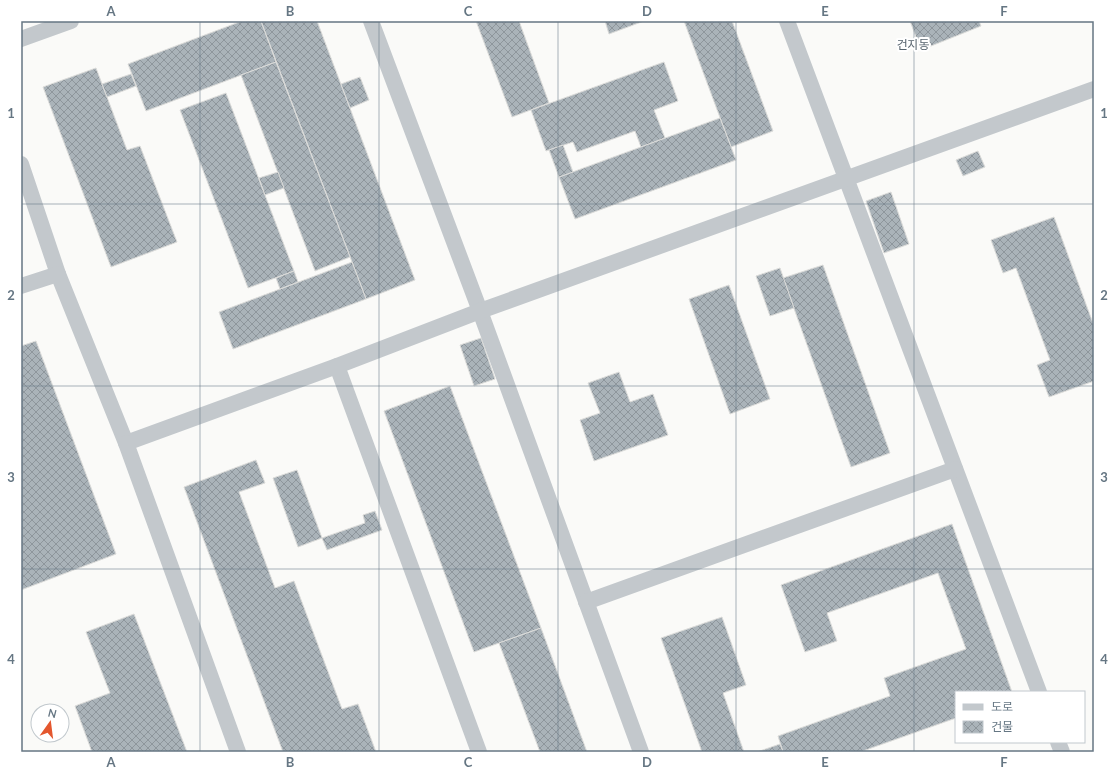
<svg xmlns="http://www.w3.org/2000/svg" width="1115" height="773" viewBox="0 0 1115 773" font-family="Lato,'Noto Sans KR',sans-serif">
  <style>
    .building { fill: url(#building-cross-hatch); stroke: #dcdcda }
    .lines { fill: none; stroke-linecap: round; stroke-linejoin: round }
    .minor { stroke: #c3c8cc; stroke-width: 16 }
    .grid { fill: none; stroke: #657683; stroke-width: 1; stroke-opacity: 0.55 }
    .labels { text-anchor: middle; dominant-baseline: central; stroke-width: 4; stroke-linejoin: round; paint-order: stroke }
    .quarter-label { font-size: 12px; fill: #57646e; stroke: #fff }
    .neatline { fill: none; stroke: #657683; stroke-width: 1.5 }
    .grid-label { font-size: 13px; text-anchor: middle; font-weight: bold; fill: #657683 }
  </style>
  <defs>
    <pattern id="building-cross-hatch" width="8" height="8" patternUnits="userSpaceOnUse"><rect width="8" height="8" fill="#aab3b9"/><path d="M0 0l8 8M0 8l8-8" fill="none" stroke="#8e969c"/></pattern>
  </defs>
  <rect width="100%" height="100%" fill="#fafaf8"/>
  <g class="building">
    <polygon points="242,21 261,21 276,62 146,111 128,64"/>
    <polygon points="261,21 317,21 415,280 366,299"/>
    <polygon points="476,21 519,21 549,103 512,117"/>
    <polygon points="605,21 644,21 609,34"/>
    <polygon points="684,21 732,21 773,131 731,147"/>
    <polygon points="910,21 979,21 981,26 921,50"/>
    <polygon points="276,62 350,257 315,271 241,75"/>
    <polygon points="664,62 678,101 654,110 665,138 641,147 635,131 577,152 573,142 546,151 531,110"/>
    <polygon points="96,68 127,150 140,146 177,242 111,267 43,87"/>
    <polygon points="131,74 136,86 107,97 102,84"/>
    <polygon points="360,77 369,100 350,108 341,84"/>
    <polygon points="226,93 294,271 248,288 180,110"/>
    <polygon points="720,118 736,160 575,219 559,177"/>
    <polygon points="563,145 573,172 559,177 549,150"/>
    <polygon points="978,151 985,167 963,176 956,160"/>
    <polygon points="278,172 284,188 265,195 259,178"/>
    <polygon points="891,192 909,244 884,253 866,201"/>
    <polygon points="1054,217 1094,326 1094,381 1049,397 1037,365 1050,360 1016,268 1003,273 991,240"/>
    <polygon points="352,262 366,299 233,349 219,312"/>
    <polygon points="823,265 890,453 851,467 783,278"/>
    <polygon points="780,268 794,308 770,316 756,276"/>
    <polygon points="294,271 298,282 280,289 276,278"/>
    <polygon points="729,285 770,399 730,414 689,299"/>
    <polygon points="481,338 495,379 474,386 460,345"/>
    <polygon points="36,341 116,554 21,590 21,346"/>
    <polygon points="619,372 630,402 653,394 668,435 594,461 580,420 600,413 588,383"/>
    <polygon points="450,386 541,628 474,652 384,411"/>
    <polygon points="256,460 265,483 239,492 275,588 294,581 342,709 358,704 376,752 283,752 184,487"/>
    <polygon points="297,470 322,538 298,547 273,478"/>
    <polygon points="375,511 382,530 327,550 322,538 365,523 363,515"/>
    <polygon points="952,524 1012,692 956,692 956,718 860,752 783,752 778,736 890,696 884,678 966,649 938,573 827,613 837,641 805,652 781,585"/>
    <polygon points="134,614 187,752 92,752 75,706 110,693 86,632"/>
    <polygon points="722,617 746,685 723,693 744,752 702,752 661,638"/>
    <polygon points="541,628 587,752 540,752 499,643"/>
    <polygon points="780,744 783,752 757,752"/>
  </g>
  <g class="lines">
    <g class="minor">
      <polyline points="371,21 480,311 641,752"/>
      <polyline points="787,21 1039,692"/>
      <polyline points="21,39 71,21"/>
      <polyline points="21,164 58,274 126,443 337,366 480,311 1094,89"/>
      <polyline points="21,286 58,274"/>
      <polyline points="337,366 479,752"/>
      <polyline points="126,443 238,752"/>
      <polyline points="586,602 955,469"/>
      <polyline points="1058,742 1062,752"/>
    </g>
  </g>
  <path class="grid" d="M200 21V752M379 21V752M558 21V752M736 21V752M914 21V752M21 204H1094M21 386H1094M21 569H1094"/>
  <g class="labels">
    <g class="quarter-label">
      <text x="913" y="44">건지동</text>
    </g>
  </g>
  <rect width="1115" height="773" fill="none" stroke="#ffffff" stroke-width="44"/>
  <rect x="955" y="691" width="130" height="52" fill="#ffffff" stroke="#c1c8cd"/>
  <rect x="963" y="704" width="20" height="6" fill="#c3c8cc" stroke="#c1c8cd"/>
  <text x="991" y="711" font-size="12" fill="#657683">도로</text>
  <rect x="963" y="721" width="20" height="12" fill="url(#building-cross-hatch)" stroke="#c1c8cd"/>
  <text x="991" y="731" font-size="12" fill="#657683">건물</text>
  <g transform="translate(50 723) rotate(14)"><circle r="19" fill="#ffffff" stroke="#c1c8cd"/>
  <path d="M0-3L7 15L0 10L-7 15Z" fill="#e4572e"/>
  <text y="-6" font-size="11" font-weight="bold" text-anchor="middle" fill="#657683">N</text>
  </g>
  <rect x="22" y="22" width="1071" height="729" class="neatline"/>
  <g class="grid-label">
    <text x="111" y="16">A</text>
    <text x="290" y="16">B</text>
    <text x="468" y="16">C</text>
    <text x="647" y="16">D</text>
    <text x="825" y="16">E</text>
    <text x="1004" y="16">F</text>
    <text x="11" y="118">1</text>
    <text x="1104" y="118">1</text>
    <text x="11" y="300">2</text>
    <text x="1104" y="300">2</text>
    <text x="11" y="482">3</text>
    <text x="1104" y="482">3</text>
    <text x="11" y="664">4</text>
    <text x="1104" y="664">4</text>
    <text x="111" y="767">A</text>
    <text x="290" y="767">B</text>
    <text x="468" y="767">C</text>
    <text x="647" y="767">D</text>
    <text x="825" y="767">E</text>
    <text x="1004" y="767">F</text>
  </g>
</svg>
